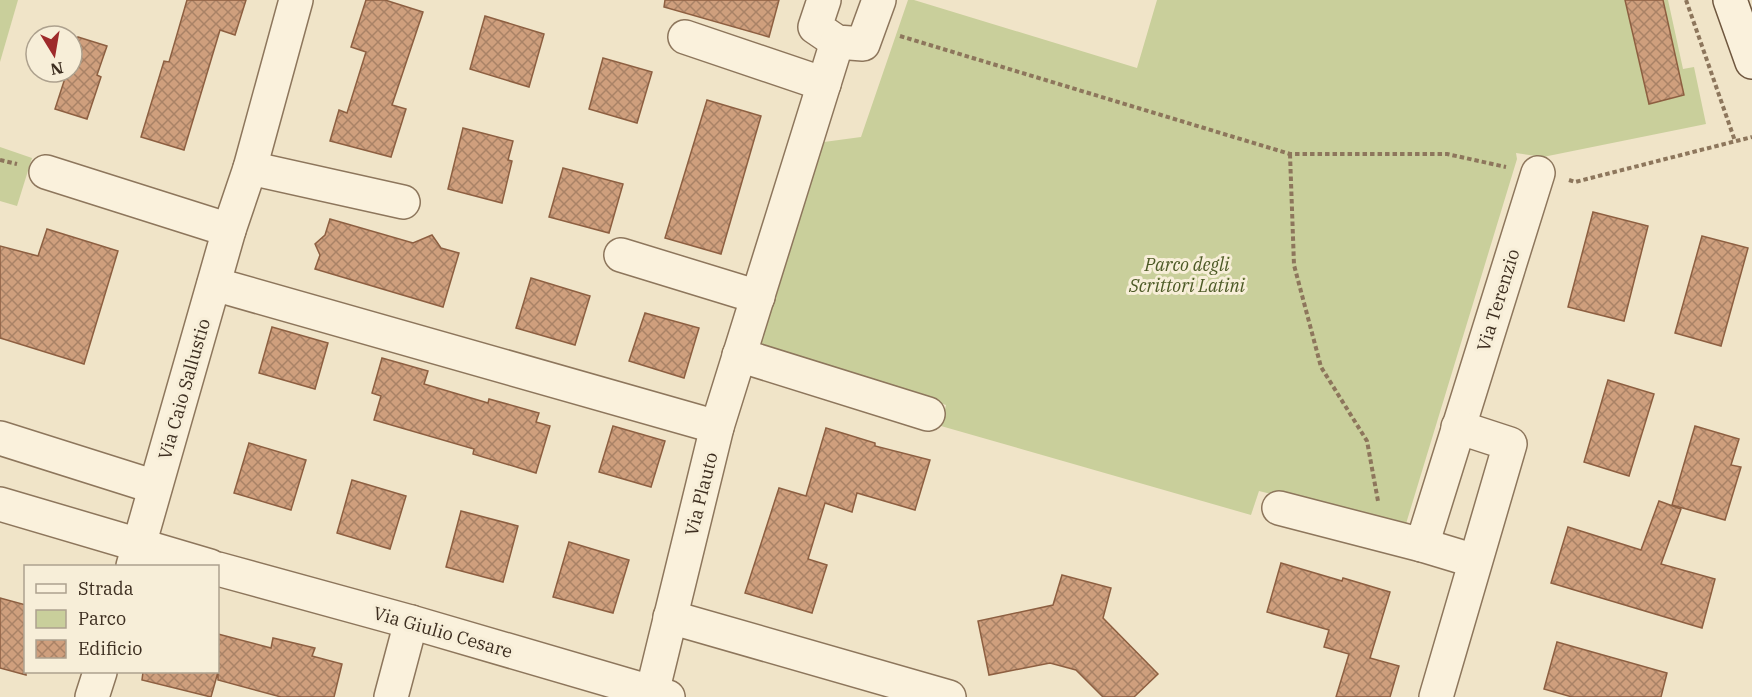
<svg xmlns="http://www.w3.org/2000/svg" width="1752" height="697" viewBox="0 0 1752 697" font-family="'IBM Plex Serif',serif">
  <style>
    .park { fill: #c9cf9b }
    .building { fill: url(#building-cross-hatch); stroke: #8d5f41; stroke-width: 1.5 }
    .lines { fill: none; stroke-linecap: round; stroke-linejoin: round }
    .street-casing { stroke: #8d765c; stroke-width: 36 }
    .secondary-casing { stroke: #6f573f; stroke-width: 36 }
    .path { stroke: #8d765c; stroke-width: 4; stroke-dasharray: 4.5 3; stroke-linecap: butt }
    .street { stroke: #faf1dc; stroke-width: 33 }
    .secondary { stroke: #faf1dc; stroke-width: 33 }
    .labels { text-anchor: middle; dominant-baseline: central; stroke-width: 6; stroke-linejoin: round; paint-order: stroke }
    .park-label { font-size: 18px; font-style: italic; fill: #4d5a26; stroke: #f7eed8 }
    .street-label { font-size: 18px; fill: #3d2e20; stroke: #f7eed8 }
  </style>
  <defs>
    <pattern id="building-cross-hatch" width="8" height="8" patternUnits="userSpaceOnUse" patternTransform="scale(1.5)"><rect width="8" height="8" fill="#cf9f7d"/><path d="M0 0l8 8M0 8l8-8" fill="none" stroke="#a98266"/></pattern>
  </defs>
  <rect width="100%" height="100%" fill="#f0e4c8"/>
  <g class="park">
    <polygon points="0,0 18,0 0,62"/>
    <polygon points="908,0 914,0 1137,68 1157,0 1668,0 1683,69 1694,67 1706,124 1543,157 1516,153 1517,159 1405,527 1259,491 1251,515 941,426 946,405 755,349 824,142 861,137"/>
    <polygon points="0,147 32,158 17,206 0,201"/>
  </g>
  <g class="building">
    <polygon points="187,0 246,0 235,35 220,30 184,150 141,137 164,61 169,62"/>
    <polygon points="366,0 385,0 423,12 392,105 406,109 391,157 330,141 339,110 347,113 366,52 351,47"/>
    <polygon points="665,0 779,0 769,37 664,7"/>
    <polygon points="1625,0 1663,0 1684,95 1649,104"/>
    <polygon points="485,16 544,34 529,87 470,69"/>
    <polygon points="78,37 107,46 97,75 101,77 87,119 55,109 67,72 72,72 72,56"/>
    <polygon points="603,58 652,72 637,123 589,109"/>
    <polygon points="707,100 761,116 721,254 665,238"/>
    <polygon points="463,128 513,141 508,160 512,161 502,203 448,189"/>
    <polygon points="563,168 623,184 609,233 549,217"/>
    <polygon points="1593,212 1648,226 1624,321 1568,307"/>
    <polygon points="330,219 413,243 432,235 441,248 459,253 443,307 315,269 320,255 315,244 325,235"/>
    <polygon points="47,229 118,251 84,364 0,338 0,246 38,256"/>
    <polygon points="1702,236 1748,248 1721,346 1675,333"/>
    <polygon points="531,278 590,296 575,345 516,328"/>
    <polygon points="645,313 699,328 684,378 629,361"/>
    <polygon points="272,327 328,343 315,389 259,373"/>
    <polygon points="382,358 428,371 424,384 488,403 489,399 539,413 536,422 550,426 536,473 473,454 474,449 374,420 381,396 372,393"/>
    <polygon points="1608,380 1654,394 1629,476 1584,462"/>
    <polygon points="613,426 665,441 651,487 599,472"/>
    <polygon points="1695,426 1739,439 1731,465 1741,467 1725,520 1672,505"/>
    <polygon points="826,428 875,443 875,446 930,460 915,510 857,493 852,512 825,503 808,559 827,565 812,613 745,593 779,488 806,496"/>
    <polygon points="249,443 306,460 291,510 234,493"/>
    <polygon points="352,480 406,496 390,549 337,533"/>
    <polygon points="1659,501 1681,509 1661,564 1715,579 1702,628 1551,583 1568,527 1641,550"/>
    <polygon points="461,511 518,526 503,582 446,567"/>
    <polygon points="569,542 629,560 613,613 553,597"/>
    <polygon points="1281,563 1342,581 1343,578 1390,592 1370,658 1399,666 1390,697 1336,697 1349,654 1324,647 1329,630 1267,612"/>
    <polygon points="1062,575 1111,588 1103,618 1158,674 1134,697 1103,697 1076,670 1050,663 989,675 978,621 1053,605"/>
    <polygon points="0,598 26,605 26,675 0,668"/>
    <polygon points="218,634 271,648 273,638 315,648 312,656 342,664 334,697 281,697 218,680 218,672 211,697 142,680 143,672 218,672"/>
    <polygon points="1557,642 1667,673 1661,697 1572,697 1544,689"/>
  </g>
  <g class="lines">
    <g class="street-casing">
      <g id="street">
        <polyline points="824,0 815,27 837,42 863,44 879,0"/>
        <polyline points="685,37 824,84"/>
        <polyline points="250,168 403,202"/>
        <polyline points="46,172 229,230"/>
        <polyline points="621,255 758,297"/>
        <polyline points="214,284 717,427"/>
        <polyline points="739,355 928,414"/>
        <polyline points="0,438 155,487"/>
        <polyline points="0,504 210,566"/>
        <polyline points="1279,508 1422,545 1475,561"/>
        <polyline points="1422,545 1538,173"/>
        <polyline points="133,566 229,230 250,168 296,0"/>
        <polyline points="218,569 411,622 668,697"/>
        <polyline points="670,617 949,697"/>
        <polyline points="92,697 100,672"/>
        <polyline points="391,697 411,622"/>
        <polyline points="651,697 717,427 837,42"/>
        <polyline points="1436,697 1510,444 1458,427"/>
      </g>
    </g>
    <g class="secondary-casing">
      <polyline id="secondary" points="1730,0 1752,62"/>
    </g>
    <g class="path">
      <polyline points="1686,0 1735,141"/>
      <polyline points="900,36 1290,154 1447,154 1506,167"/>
      <polyline points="1290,154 1294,265 1321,367 1367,441 1378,501"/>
      <polyline points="0,160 17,164"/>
      <polyline points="1569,180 1575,182 1752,137"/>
    </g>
    <use href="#street" class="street"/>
    <use href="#secondary" class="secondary"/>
  </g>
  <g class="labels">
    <g class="park-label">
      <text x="1187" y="264">Parco degli<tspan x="1187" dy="21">Scrittori Latini</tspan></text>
    </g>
    <g class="street-label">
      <text transform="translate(1498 300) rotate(-73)">Via Terenzio</text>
      <text transform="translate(184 389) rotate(-74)">Via Caio Sallustio</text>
      <text transform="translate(701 494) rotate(-76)">Via Plauto</text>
      <text transform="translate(443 632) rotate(16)">Via Giulio Cesare</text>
    </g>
  </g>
  <rect x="24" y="565" width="195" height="108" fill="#f7eed8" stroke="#ada18e" stroke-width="1.5"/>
  <rect x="36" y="584" width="30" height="9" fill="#faf1dc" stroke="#ada18e" stroke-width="1.5"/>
  <text x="78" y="595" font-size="18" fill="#3d2e20">Strada</text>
  <rect x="36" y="610" width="30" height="18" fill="#c9cf9b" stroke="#ada18e" stroke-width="1.5"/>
  <text x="78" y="625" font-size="18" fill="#3d2e20">Parco</text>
  <rect x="36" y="640" width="30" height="18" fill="url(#building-cross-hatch)" stroke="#ada18e" stroke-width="1.5"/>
  <text x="78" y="655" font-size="18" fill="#3d2e20">Edificio</text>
  <g transform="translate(54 54) rotate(169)"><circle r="28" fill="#f7eed8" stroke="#ada18e" stroke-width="1.5"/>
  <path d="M0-4.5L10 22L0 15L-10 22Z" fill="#9e2a2b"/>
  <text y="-9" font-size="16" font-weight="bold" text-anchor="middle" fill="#3d2e20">N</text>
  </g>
</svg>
